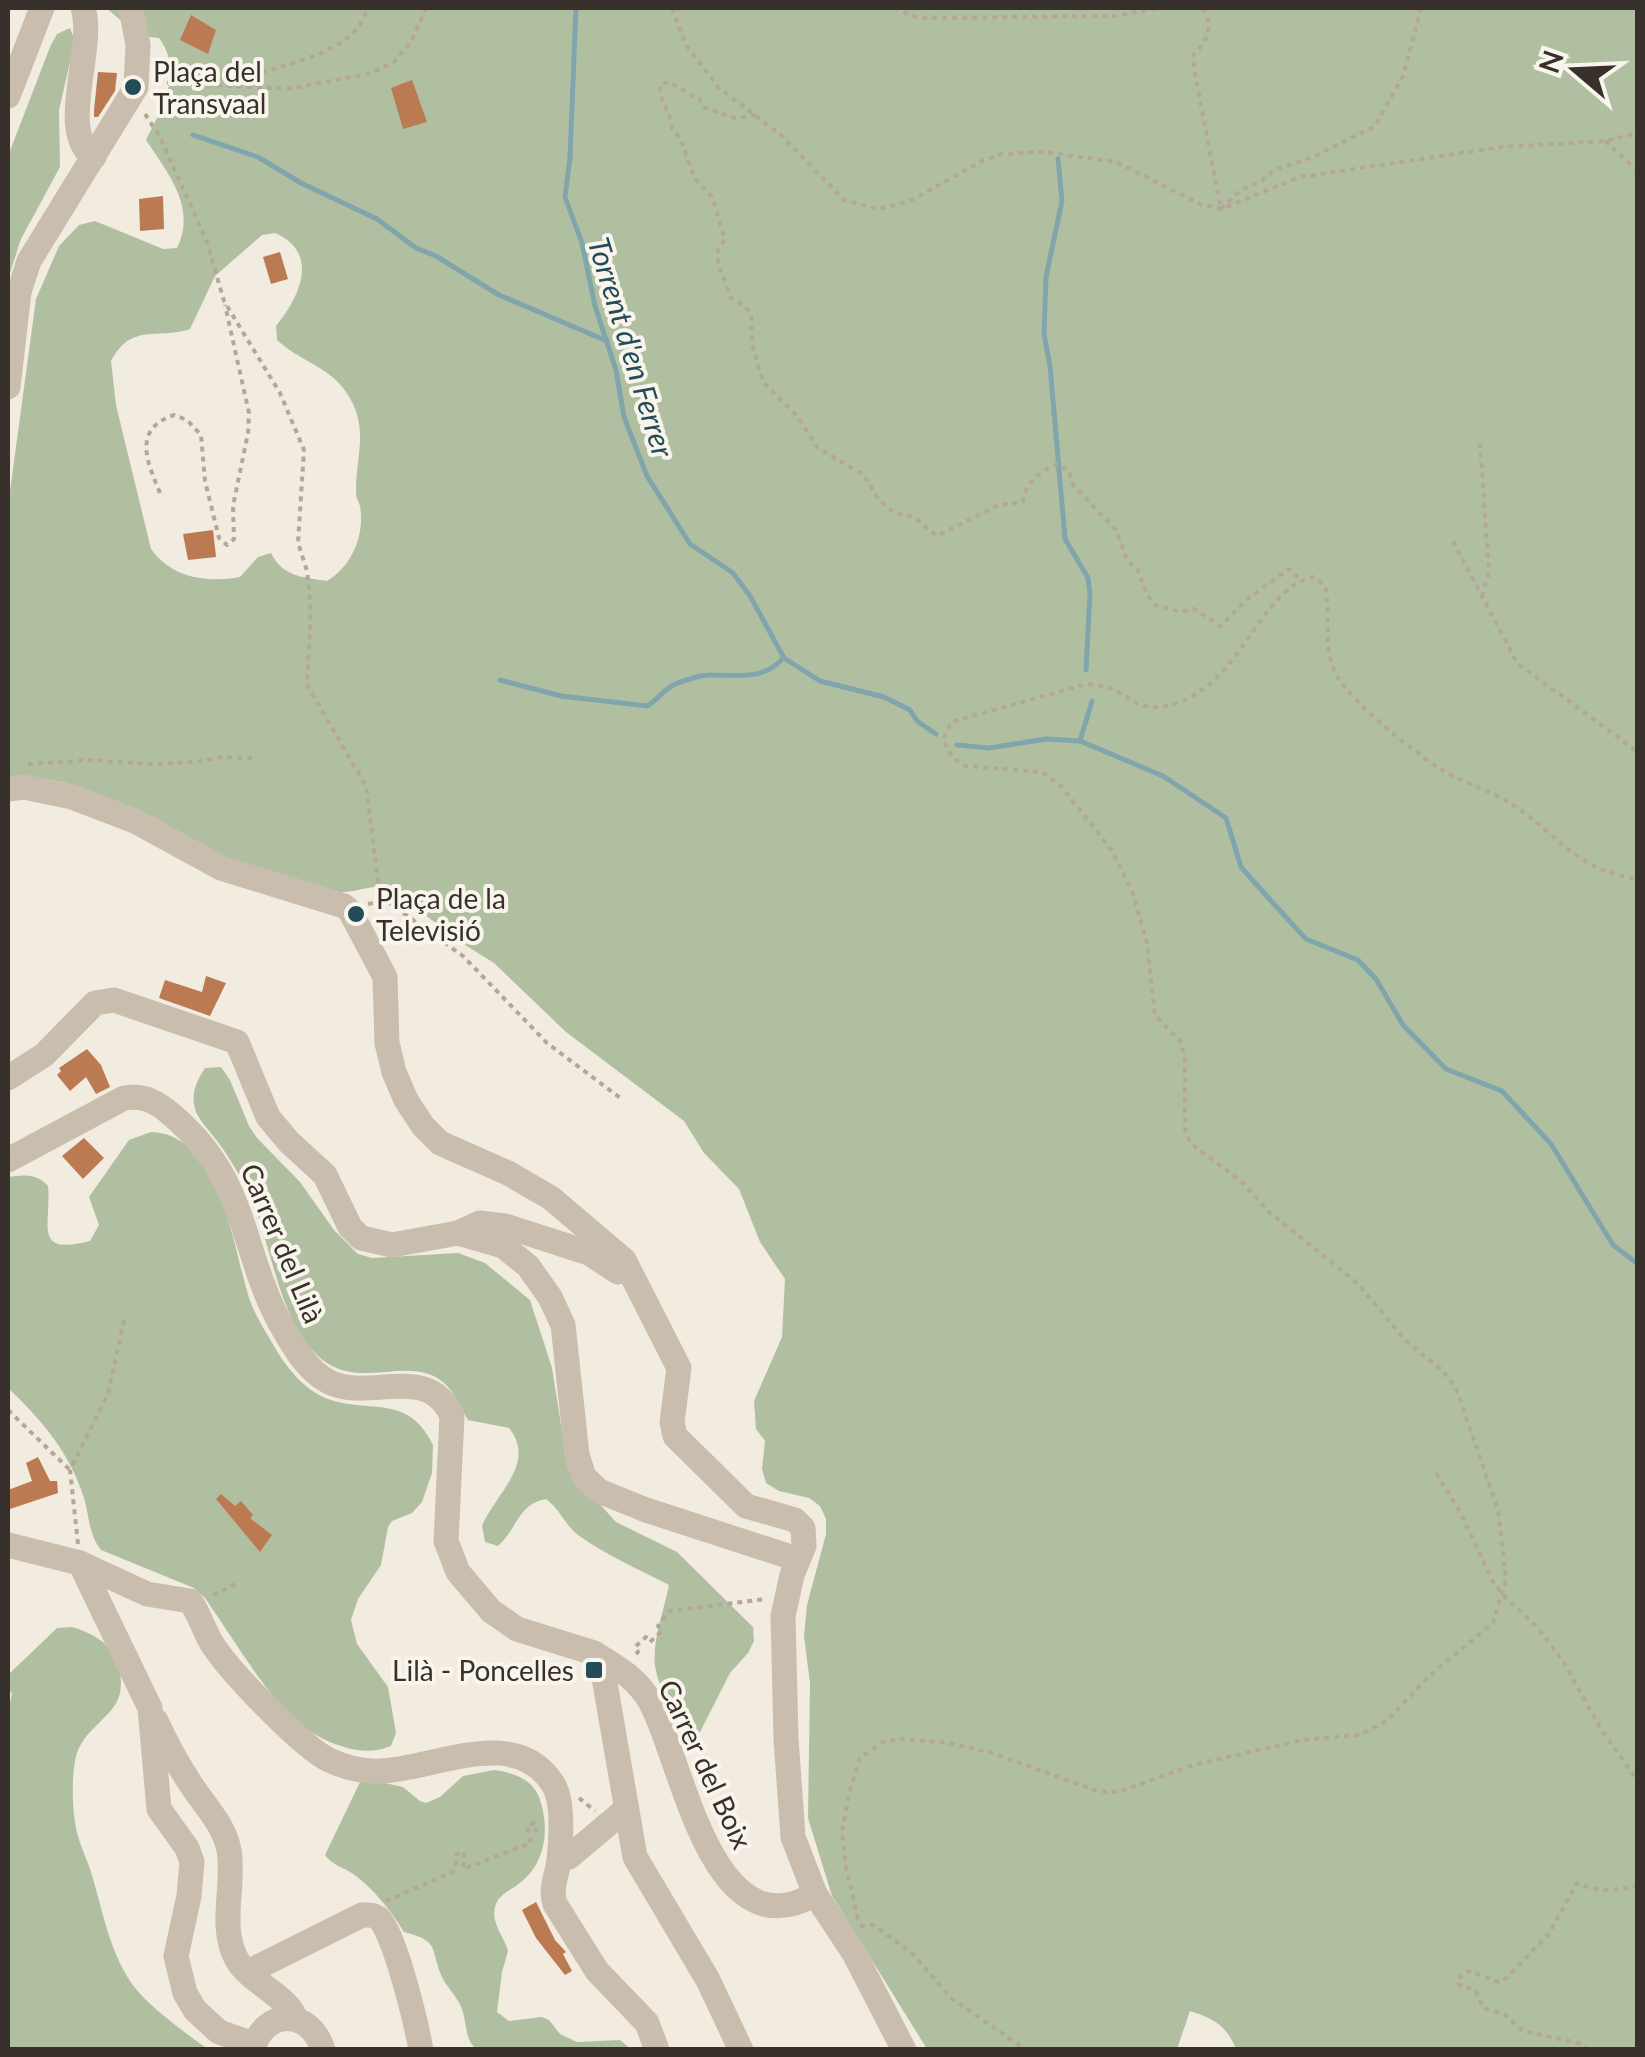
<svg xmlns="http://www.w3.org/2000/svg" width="1645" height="2057" viewBox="0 0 1645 2057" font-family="Lato,sans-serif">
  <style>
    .green { fill: #b1bfa1; fill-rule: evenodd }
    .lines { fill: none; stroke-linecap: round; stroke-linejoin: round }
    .stream { stroke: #81a5ac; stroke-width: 5 }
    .building { fill: #bc7a53 }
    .path { stroke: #b4a797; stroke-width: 4; stroke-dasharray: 5 5; stroke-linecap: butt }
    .minor { stroke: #c9bdad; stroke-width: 25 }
    .poi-dot { fill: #234c56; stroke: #f9f5ec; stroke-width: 4 }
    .labels { text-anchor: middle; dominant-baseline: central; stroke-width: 8; stroke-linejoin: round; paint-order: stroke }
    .poi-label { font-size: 28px; fill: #37302b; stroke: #f9f5ec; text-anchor: start }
    .street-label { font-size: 28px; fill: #37302b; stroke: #f9f5ec }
    .water-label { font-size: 30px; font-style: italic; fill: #234c56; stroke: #f9f5ec }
  </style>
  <rect width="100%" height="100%" fill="#f1ebe0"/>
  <g class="green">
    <path d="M106 8H1637V2049H1236C1227 2026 1213 2018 1190 2011L1177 2049H927L832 1896 808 1818 810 1683 804 1636 807 1605 826 1534V1519L820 1506 809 1498 779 1491 766 1483 762 1469 765 1441 756 1429 754 1401 782 1337 785 1279 760 1242 739 1189 704 1153 684 1121 566 1032 494 963 457 940 390 887C371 884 356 893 337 892 320 892 247 866 227 858 171 837 65 757 8 784V506L36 299 59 246 79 225 95 221 163 249 177 248C197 208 168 173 146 140 162 108 184 71 159 38L140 36ZM275 233C321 253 299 298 276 326L277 340C298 360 331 368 346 392 370 427 356 454 356 491 356 499 358 499 360 506 365 535 352 566 327 581 302 577 283 577 271 553L258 557 240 577C206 583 172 578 151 549L116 405 111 361C132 322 157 340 190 329L215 276 262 235Z"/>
    <polygon points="70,28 75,41 59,110 60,167 21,239 8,279 8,156 50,47 57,34"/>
    <path d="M221 1067 230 1080 249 1126 257 1138 300 1182 334 1230 358 1254 372 1258 458 1253 485 1263 530 1300 552 1368 568 1469 616 1522 677 1552 753 1627 754 1641 748 1653 730 1673 697 1738 684 1734C673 1713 659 1690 655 1666 652 1641 664 1610 669 1585 638 1569 606 1555 578 1535 565 1525 560 1509 546 1499 518 1504 517 1529 498 1546L485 1542 482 1526C496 1493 537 1463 509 1428L468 1420C462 1410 456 1396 448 1387 418 1353 370 1386 332 1366 280 1338 273 1245 250 1196 240 1175 228 1155 214 1137 208 1129 200 1121 196 1112 190 1095 196 1082 205 1068Z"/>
    <path d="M151 1132C218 1134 233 1242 247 1291 252 1311 264 1329 274 1346 286 1367 304 1390 328 1399 370 1414 408 1393 433 1445L432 1473 422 1502 412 1513 392 1521 388 1527 381 1565 358 1599 351 1620 357 1644 388 1687 396 1733 391 1746C355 1762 304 1734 281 1706 253 1673 230 1634 205 1598L194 1588 101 1550C89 1535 89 1516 84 1498 70 1453 41 1419 8 1388V1177C23 1175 37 1173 48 1186 52 1224 31 1256 90 1241L99 1225 89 1197 129 1140Z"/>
    <path d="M72 1627C104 1636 126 1656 120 1693 115 1718 80 1729 75 1761 72 1779 72 1804 75 1822 77 1840 86 1856 91 1872 104 1914 111 1964 143 1997 160 2014 189 2036 208 2049H8V1712L12 1694 8 1687V1675L57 1628Z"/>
    <path d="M494 1770C516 1773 535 1780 541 1803 550 1834 544 1867 516 1886 507 1892 498 1896 495 1907 491 1924 504 1936 508 1951L502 1972 497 2012 509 2021 542 2017 549 2020 560 2034 577 2042 620 2040 631 2049H476C465 2039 467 2026 463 2012 459 1998 448 1989 442 1977 430 1948 440 1941 404 1932 392 1912 372 1887 353 1874 343 1867 332 1865 325 1855L362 1778 403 1787 420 1801 426 1803 440 1797 463 1776Z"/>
  </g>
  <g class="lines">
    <g class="stream">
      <polyline points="576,8 570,157 565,197 582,243 595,306 616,370 624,417 647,476 690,544 733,573 750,596 784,658 820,681 884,697 910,710 917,721 936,734"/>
      <polyline points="193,135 258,157 301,183 377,219 416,248 436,256 499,295 607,341"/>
      <polyline points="1058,159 1062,201 1046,277 1044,334 1050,366 1065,539 1088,578 1090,593 1086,670"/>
      <path d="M500 680 561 696 647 706C659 699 665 687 678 683 687 680 699 675 709 675 736 675 764 681 783 658"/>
      <polyline points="1080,741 1092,701"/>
      <polyline points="957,745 989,748 1047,739 1080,741 1163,776 1226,818 1241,867 1273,903 1306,939 1358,960 1376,979 1403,1025 1446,1069 1502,1091 1551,1144 1613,1245 1638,1264"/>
    </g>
  </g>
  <g class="building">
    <polygon points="191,15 216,30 208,54 180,40"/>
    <polygon points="98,72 117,73 115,91 98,117 94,117 94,110"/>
    <polygon points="412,80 427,122 403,129 391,88"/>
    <polygon points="163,196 164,229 140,231 139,199"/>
    <polygon points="280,252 288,279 271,284 263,257"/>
    <polygon points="213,530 216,557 188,560 183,534"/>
    <polygon points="206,976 226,983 210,1016 159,998 165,980 202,992"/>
    <polygon points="87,1049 101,1065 110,1087 96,1094 86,1077 70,1091 57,1075 61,1071 59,1068"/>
    <polygon points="84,1138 104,1158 83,1179 62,1156"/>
    <polygon points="38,1457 50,1481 57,1481 58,1493 10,1509 8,1490 32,1481 26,1463"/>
    <polygon points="221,1494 235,1506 241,1501 253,1515 250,1518 272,1535 260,1552 216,1499"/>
    <polygon points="536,1902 555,1940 566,1952 563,1954 572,1971 565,1975 536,1938 522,1910"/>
  </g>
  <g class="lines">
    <g class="path">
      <polyline points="672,8 686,45 719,88 781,135 844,200 878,209 908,202 982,161 1002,154 1045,152 1116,162 1200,204 1221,209 1300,177 1501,147 1605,141 1638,133"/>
      <polyline points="894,8 919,18 1115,16 1159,8"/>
      <path d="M1203 8C1214 26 1208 41 1193 55L1194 69 1221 209"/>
      <polyline points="157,82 288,89 372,73 394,62 412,40 426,8"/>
      <path d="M223 82C261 71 329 60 357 29 362 23 365 14 368 8"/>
      <polyline points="145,114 160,137 207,242 224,301 280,393 304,450 298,543 307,571 311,610 307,685 366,786 379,888 385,900"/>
      <path d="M756 115 735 118 703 107 699 98C684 95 678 81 661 83 657 102 672 112 672 128L680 138 695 179 712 197 725 239 718 249V263L731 298 745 306 751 314 752 344 763 382 797 416 818 448 864 475 878 499 893 512 914 517 937 536 998 505 1023 502C1024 483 1042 470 1058 464L1069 471 1073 485 1116 530 1128 562 1137 568 1147 595 1155 605 1181 612 1194 609 1221 626 1245 601 1289 569 1301 580"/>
      <polyline points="1605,141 1638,171"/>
      <polyline points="1221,209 1241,190 1261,181 1274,170 1313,157 1375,126 1403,76 1421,8"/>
      <polyline points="1480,443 1489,572 1483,594"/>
      <path d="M160 493C147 462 132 429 174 415L187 420 201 435 205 481 219 538 227 545 234 539 233 506 248 433 249 413 225 305"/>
      <polyline points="1453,541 1517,663 1638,752"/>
      <polyline points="28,764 91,760 149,764 194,762 222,757 252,758"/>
      <polyline points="368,904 385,900 463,956 547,1043 623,1100"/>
      <polyline points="8,1410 70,1470"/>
      <polyline points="1436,1473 1460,1512 1492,1580 1502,1594 1538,1628 1563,1661 1602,1731 1638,1781"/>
      <polyline points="78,1544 70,1470 108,1394 124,1320"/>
      <polyline points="213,1595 240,1582"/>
      <polyline points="636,1654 638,1652 635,1647 646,1637 650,1642 662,1631 658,1626 669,1611 766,1599"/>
      <polyline points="579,1798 595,1811"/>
      <polyline points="386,1901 455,1871 457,1854 464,1852 463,1869 531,1843 527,1826 534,1823 538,1838"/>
      <path d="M858 1919 846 1867 842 1832 849 1793 860 1758 881 1743 899 1739 949 1743 992 1753 1097 1791 1118 1792 1193 1765 1302 1740 1359 1735 1387 1721 1428 1677 1493 1623 1506 1580 1498 1510 1456 1388 1441 1369 1407 1342 1356 1282 1268 1211 1241 1181 1190 1143 1185 1129V1057L1180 1041 1155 1015 1147 943 1132 891 1112 851 1062 787 1042 772 966 766 953 758 943 741 951 722 1087 684C1094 685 1103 686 1109 688 1127 694 1138 710 1159 707 1241 696 1256 589 1313 577L1325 585C1331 614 1322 650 1337 676 1354 704 1411 750 1439 768 1460 782 1487 789 1508 802 1559 833 1572 869 1638 879"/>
      <polyline points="860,1926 873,1925 911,1952 951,1998 1026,2050"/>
      <path d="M1588 2050 1583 2044 1523 2031 1504 2014 1483 2008 1475 1990 1459 1985 1458 1979 1468 1971 1499 1982 1505 1979 1549 1934 1577 1883C1597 1893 1616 1890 1638 1886"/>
    </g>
    <g class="minor">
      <path d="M83 8C96 49 56 132 94 157"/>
      <polyline points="8,96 42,8"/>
      <polyline points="8,387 19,292 29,261 136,87 138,45 131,8"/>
      <polyline points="8,789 24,787 72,797 135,821 221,868 344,906 350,911 385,977 387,1043 394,1072 406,1100 423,1126 440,1143 508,1173 551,1198 624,1260 679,1368 672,1422 675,1436 746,1506 795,1520 803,1528 804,1546 792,1575 783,1616 786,1739 793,1837 815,1894 854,1953 904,2050"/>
      <polyline points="8,1078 44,1055 95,1003 114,1000 237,1042 268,1117 289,1142 325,1175 350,1227 361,1238 392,1245 458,1233 480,1223 505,1226 589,1253 618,1272"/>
      <path d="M8 1160 124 1098C145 1095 157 1102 172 1115 251 1182 239 1252 284 1330 295 1349 308 1371 329 1382 370 1402 428 1362 452 1416L446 1541 458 1572 491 1611 517 1629 594 1653 602 1666 635 1857 708 1980 741 2050"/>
      <polyline points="458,1233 503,1246 528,1266 550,1297 563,1325 577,1455 584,1477 599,1491 646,1510 797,1559"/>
      <path d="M8 1545 80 1563 147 1594 190 1601C199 1613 203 1628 211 1642 227 1669 302 1747 329 1760 346 1768 363 1772 381 1771 435 1769 515 1724 553 1784 564 1801 561 1840 559 1860 557 1876 550 1887 555 1904L597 1971 647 2023 657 2050"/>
      <polyline points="80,1563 150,1708 159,1809 187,1848 192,1862 189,1896 176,1956 185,1993 195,2010 219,2032 254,2044"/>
      <path d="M594 1653C617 1667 638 1679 651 1703 683 1763 712 1955 815 1894"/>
      <path d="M156 1721C166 1743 177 1763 190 1783 204 1805 224 1824 229 1850 235 1885 219 1925 236 1958 248 1982 291 1998 295 2018"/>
      <polyline points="559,1861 569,1857 625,1810"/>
      <path d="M248 1972 362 1915C369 1915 372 1914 378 1918 394 1929 417 2027 421 2050"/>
      <path d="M253 2050C263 2009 310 2007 323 2050"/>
    </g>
  </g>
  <g class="poi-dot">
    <circle cx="133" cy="87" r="10"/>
    <circle cx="356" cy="914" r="10"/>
    <rect x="584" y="1660" width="20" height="20" rx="5"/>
  </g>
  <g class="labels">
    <g class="poi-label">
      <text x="153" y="71">Plaça del<tspan x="153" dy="32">Transvaal</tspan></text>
      <text x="376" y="898">Plaça de la<tspan x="376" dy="32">Televisió</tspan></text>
      <text x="574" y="1670" text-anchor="end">Lilà - Poncelles</text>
    </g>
    <g class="street-label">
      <text transform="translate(283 1243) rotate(67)">Carrer del Lilà</text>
      <text transform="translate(706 1764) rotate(65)">Carrer del Boix</text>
    </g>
    <g class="water-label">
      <text transform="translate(632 347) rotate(73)">Torrent d'en Ferrer</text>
    </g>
  </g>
  <rect width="1645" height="2057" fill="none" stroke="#37302b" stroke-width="20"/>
  <g transform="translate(1575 70) rotate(289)" stroke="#f9f5ec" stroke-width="8" paint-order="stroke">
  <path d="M0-8L18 38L0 25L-18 38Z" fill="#37302b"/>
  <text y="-15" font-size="28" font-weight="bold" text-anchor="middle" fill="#37302b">N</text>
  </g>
</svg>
